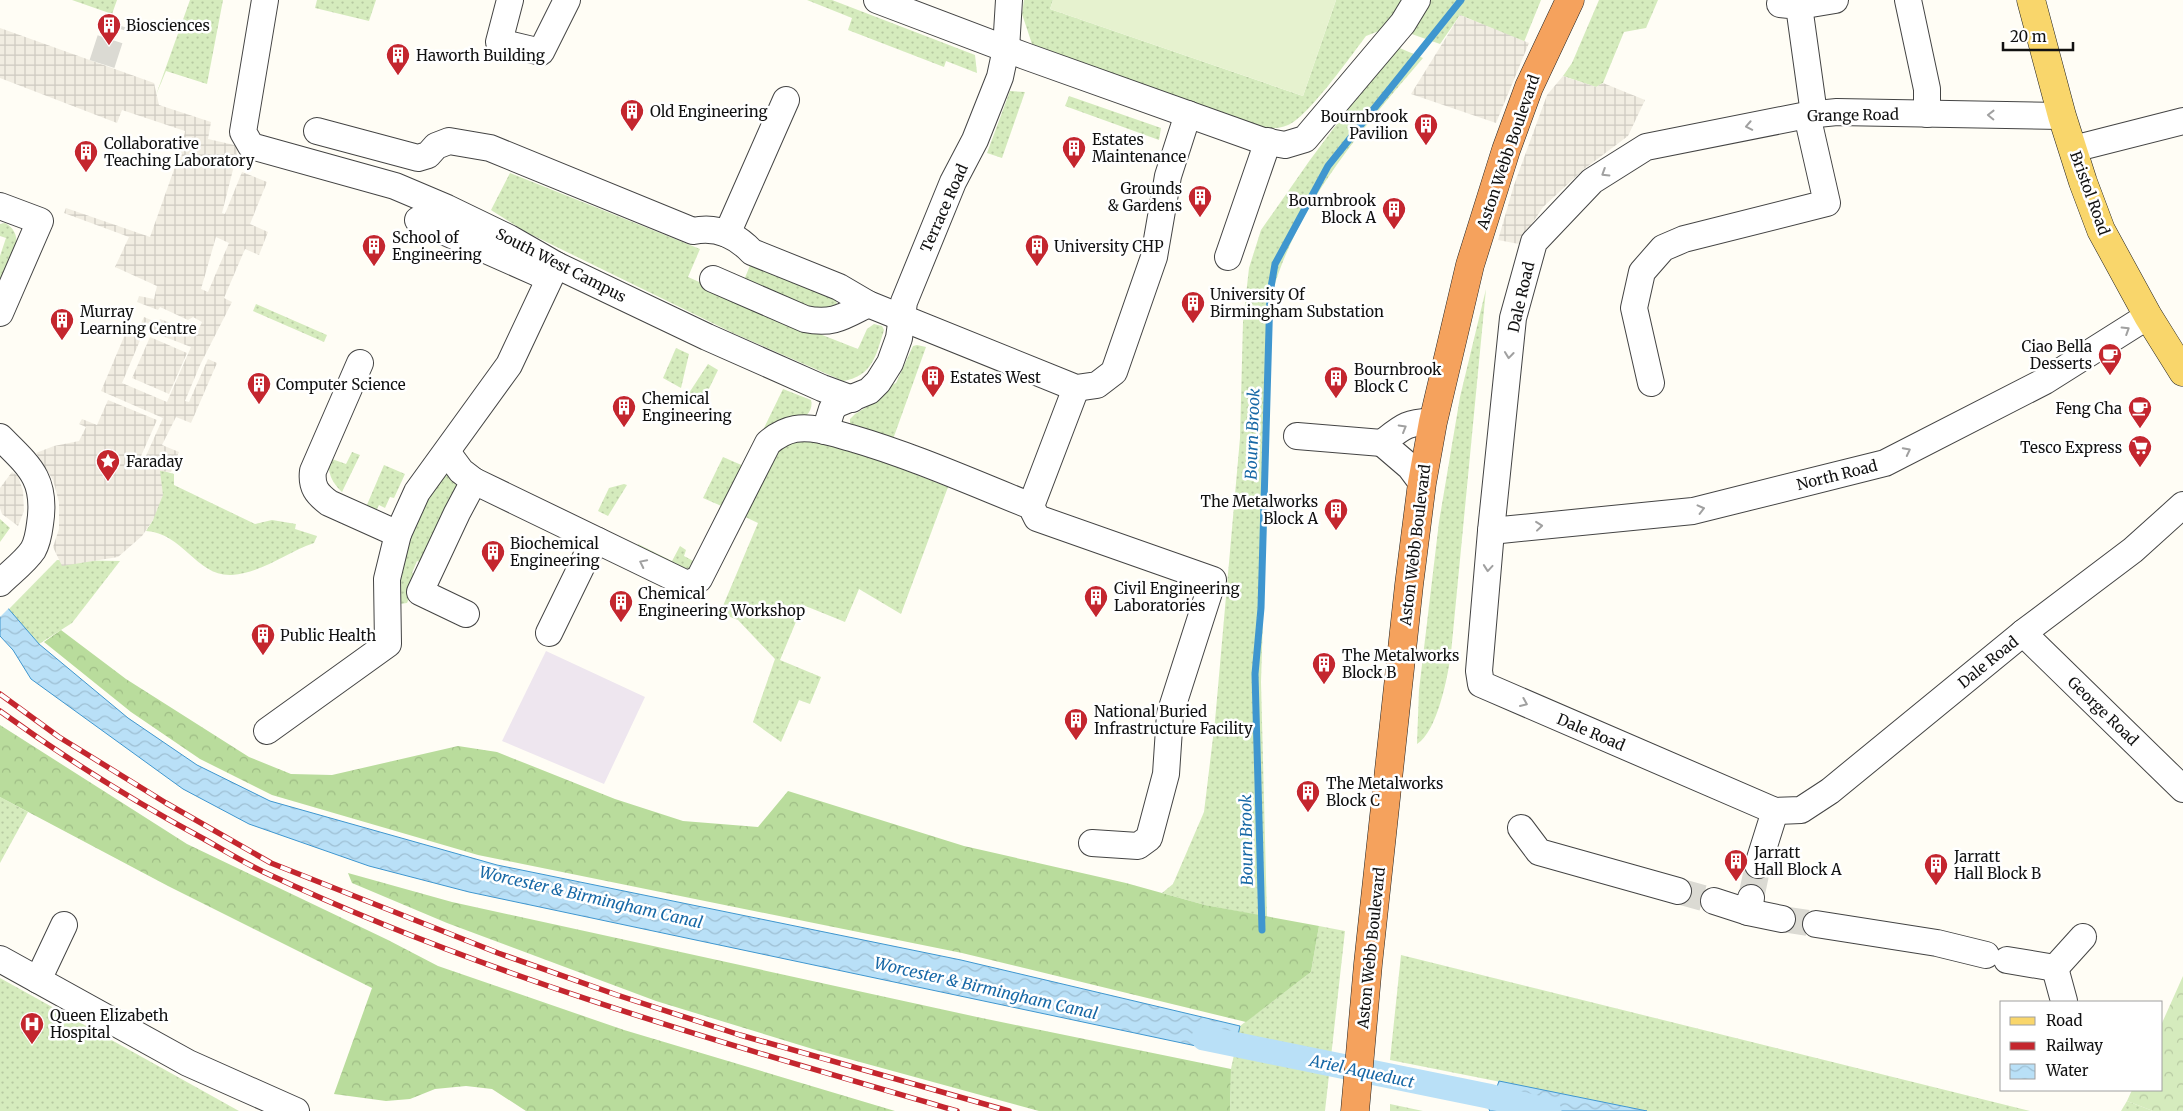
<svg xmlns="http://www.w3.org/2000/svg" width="2183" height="1111" viewBox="0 0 2183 1111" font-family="Merriweather,serif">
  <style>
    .industrial { fill: #eee6ef }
    .grass { fill: url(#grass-dots) }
    .forest { fill: url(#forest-crowns) }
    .park { fill: url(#park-crowns) }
    .pitch { fill: #e6f2cf }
    .plaza { fill: url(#plaza-grid); fill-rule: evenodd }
    .water { fill: url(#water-waves); stroke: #3f96cf }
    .pier { fill: #fffdf5 }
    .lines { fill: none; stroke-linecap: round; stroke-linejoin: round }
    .stream { stroke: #3f96cf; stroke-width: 7 }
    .canal { stroke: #b9e0f7; stroke-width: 25 }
    .minor-tunnel { stroke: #dbdad3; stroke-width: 26; stroke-dasharray: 26 13; stroke-linecap: butt }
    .minor-casing { stroke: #444; stroke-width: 28 }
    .major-casing { stroke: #222; stroke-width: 29 }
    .highway-casing { stroke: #222; stroke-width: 29 }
    .minor { stroke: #fff; stroke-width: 26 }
    .major { stroke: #f9d66b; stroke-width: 28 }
    .highway { stroke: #f5a25d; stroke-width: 28 }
    .rail-casing { stroke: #c4262e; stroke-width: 5.5 }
    .rail { stroke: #fff; stroke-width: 4; stroke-dasharray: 11; stroke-linecap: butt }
    .oneway { stroke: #a0a0a0 }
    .labels { text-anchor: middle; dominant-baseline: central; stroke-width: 5; stroke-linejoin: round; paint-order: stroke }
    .poi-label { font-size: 15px; fill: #111; stroke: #fff; text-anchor: start }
    .street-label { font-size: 15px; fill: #111; stroke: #fff }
    .water-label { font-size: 16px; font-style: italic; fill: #1768a6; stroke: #fff }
  </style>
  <defs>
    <pattern id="grass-dots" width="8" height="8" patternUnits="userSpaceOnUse" patternTransform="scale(1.25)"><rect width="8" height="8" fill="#d5ebbd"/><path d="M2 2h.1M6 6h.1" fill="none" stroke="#b6c8a1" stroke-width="1.8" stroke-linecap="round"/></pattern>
    <pattern id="forest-crowns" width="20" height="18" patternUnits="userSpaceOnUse" patternTransform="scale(1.25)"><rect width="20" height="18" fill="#b9dc9c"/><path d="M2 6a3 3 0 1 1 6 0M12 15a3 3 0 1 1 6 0" fill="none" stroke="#9ebc85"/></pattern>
    <pattern id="park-crowns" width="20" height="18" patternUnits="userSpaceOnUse" patternTransform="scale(1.25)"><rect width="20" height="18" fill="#d5ebbd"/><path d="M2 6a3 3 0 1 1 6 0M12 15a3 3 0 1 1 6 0" fill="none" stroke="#b6c8a1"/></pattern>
    <pattern id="plaza-grid" width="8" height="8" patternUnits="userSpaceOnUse" patternTransform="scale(1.25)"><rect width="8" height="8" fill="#f1ede2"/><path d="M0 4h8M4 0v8" fill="none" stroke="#cecac1"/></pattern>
    <pattern id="water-waves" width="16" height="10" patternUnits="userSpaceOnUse" patternTransform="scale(1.25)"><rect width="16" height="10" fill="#b9e0f7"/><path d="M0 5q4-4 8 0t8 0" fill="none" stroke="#9ebfd3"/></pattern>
  </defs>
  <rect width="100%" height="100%" fill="#fffdf5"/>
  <polygon class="industrial" points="546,651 645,697 604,784 502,741"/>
  <g class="grass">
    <polygon points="72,0 117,0 112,14"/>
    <polygon points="190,0 223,0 207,84 166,71 156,95"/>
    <polygon points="317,0 376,0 369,21 315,8"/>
    <polygon points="807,0 832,0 975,55 977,73 946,61 944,67 848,30 852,18"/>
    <path d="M1024 0H1053L1050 9 1303 96 1336 0H1417L1391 35 1379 31 1366 36C1351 56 1307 118 1288 125 1276 130 1266 128 1254 126L1032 44 1022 14Z"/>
    <polygon points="1426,0 1541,0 1524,42 1460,15 1440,44 1406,32"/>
    <polygon points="1599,0 1658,0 1646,28 1624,32 1603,83 1596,87 1563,76 1572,63"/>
    <path d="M1395 46 1423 58C1363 128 1300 200 1273 290L1261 682 1267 917 1205 905 1162 893 1173 884 1204 812 1215 721 1240 438 1243 322 1249 268 1261 230 1310 160Z"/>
    <polygon points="1010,91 1025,92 1002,158 987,153"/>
    <polygon points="1069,96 1161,128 1159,140 1065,106"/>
    <path d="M510 173 700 249 688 277 789 322 858 349 867 329 874 324 882 326 884 330C876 355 873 376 843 381L735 334 526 232 491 210Z"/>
    <path d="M5 223C30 236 8 271 0 290V256L6 238 0 236V224Z"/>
    <polygon points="751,263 835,297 837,304 829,315 742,285"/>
    <path d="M1486 289 1451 653C1448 676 1437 732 1417 744L1419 690 1439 522 1460 397Z"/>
    <polygon points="256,304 327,335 324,342 253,311"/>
    <polygon points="917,345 926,347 892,442 850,426 850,419 855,414 878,400 889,386 896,383 913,346"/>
    <polygon points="676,348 689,354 681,388 663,378"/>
    <polygon points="708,364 718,370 703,401 689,393"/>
    <path d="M783 389 811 400C816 420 785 426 771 431L764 428Z"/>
    <path d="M797 439C849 447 899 468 948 487L901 614 859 589 845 622 803 605 780 660 821 677 810 704 799 700 781 742 753 722 775 659 738 620 720 613 758 523 741 515 769 454Z"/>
    <path d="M352 452 360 455 342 492C332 483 327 472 329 458L346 464Z"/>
    <polygon points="723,457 746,467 726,508 703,498"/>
    <polygon points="445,463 463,481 425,564 417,561 412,573 419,577 407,603 400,604 395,596 401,548"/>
    <polygon points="384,465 405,474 394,498 390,497 385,508 379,505 376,511 366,507"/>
    <path d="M160 470 174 474V485L255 524 272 520 296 524 295 529 317 536 314 543C287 552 262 573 232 575 197 577 183 533 146 531L153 520Z"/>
    <polygon points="624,484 627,485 608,516 598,511 609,488"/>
    <polygon points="0,519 10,528 0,542"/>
    <polygon points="638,544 672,561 680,546 686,550 684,556 697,563 691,568 683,569 636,551"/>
    <polygon points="57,560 120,561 72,623 39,644 8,610"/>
    <polygon points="0,797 28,812 0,863"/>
    <polygon points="1319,926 1345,931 1325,1111 1230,1111 1231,1069 1240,1026 1311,972"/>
    <polygon points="1401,955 2030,1111 1647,1111 1390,1060"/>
    <polygon points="0,978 239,1111 0,1111"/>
    <polygon points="2127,1101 2153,1111 2121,1111"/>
    <polygon points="1390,1104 1423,1111 1390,1111"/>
  </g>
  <g class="forest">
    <polygon points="61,630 126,679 249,757 291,774 332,775 458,746 497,752 615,799 683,821 758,827 788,791 964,846 1126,883 1205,905 1319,926 1311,972 1246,1022 962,953 478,855 272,795 200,759 131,712 44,642"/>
    <polygon points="0,725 187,844 388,940 438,966 624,1030 895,1111 526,1111 492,1089 466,1086 435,1089 410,1099 386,1101 334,1094 372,988 168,886 0,797"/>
    <polygon points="348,873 452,902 977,1017 1231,1069 1230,1111 1039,1111 816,1050 656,1001 447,923 352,883"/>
  </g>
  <polygon class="park" points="2183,976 2183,1111 2153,1111 2127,1101 2132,1090 2162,1090 2162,1023"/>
  <polygon class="pitch" points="1053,0 1336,0 1303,96 1050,9"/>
  <g class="plaza">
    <polygon points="1460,15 1529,43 1496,123 1411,94"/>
    <path d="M0 28 154 83 159 105 211 122 208 139 239 146 222 213 225 214 242 172 267 182 250 224 268 232 259 255 245 249 224 298 232 302 200 365 185 401 189 402 208 359 217 363 191 423 176 417 162 445 179 452 171 472 160 471 163 495 153 520 142 536 118 557 62 566 53 547 59 529V502L53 480 36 453 54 446 79 441 86 427 79 424 82 419 97 425 108 400 157 420 141 456 145 458 163 418 101 391 126 332 141 338 122 383 167 402 191 347 139 327 144 317 158 323 160 319 197 333 202 322 193 317 188 320 160 307 158 310 137 302 139 296 154 299 157 286 115 267 129 237 64 213 66 208 150 237 182 147 185 131 122 110 117 123 0 78ZM216 237 229 243 208 292 201 289Z"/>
    <polygon points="1563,76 1596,87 1603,83 1645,100 1628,136 1584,169 1543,207 1519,244 1498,240 1514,185 1547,95"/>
    <polygon points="150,337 187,353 169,394 132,378"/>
    <polygon points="12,472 18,476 23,491 24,511 18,526 2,514 0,508 0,488"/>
  </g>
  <g class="water">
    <polygon points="0,599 39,644 128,718 197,765 270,801 497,865 961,960 1240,1026 1234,1054 469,892 369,866 249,824 183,789 31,679 13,650 0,636"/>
    <polygon points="1499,1081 1647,1111 1490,1111 1489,1110"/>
  </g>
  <polygon class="pier" points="0,596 10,607 0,617"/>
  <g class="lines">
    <polyline class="stream" points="1262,930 1255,674 1261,608 1270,293 1275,264 1328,166 1461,0"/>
    <polyline class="canal" points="1204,1038 1488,1096 1549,1111"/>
    <g class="minor-tunnel">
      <polyline points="102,64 115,24"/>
      <polyline points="1678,891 1714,901"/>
      <polyline points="1751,898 1758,865"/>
      <polyline points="1782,919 1816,924"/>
    </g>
    <g class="minor-casing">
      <g id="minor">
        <polyline points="265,0 243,132 251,146 395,186 447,208 509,238 556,265 707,337 822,388 852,399"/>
        <polyline points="510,0 499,42 541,52 567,0"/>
        <polyline points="877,0 1025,56 1263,141 1285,145 1305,139 1403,23 1417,0"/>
        <polyline points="1908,0 1927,89 1927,114"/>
        <polyline points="1780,4 1799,6 1814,114"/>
        <polyline points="1799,6 1835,0"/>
        <polyline points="2062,116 1837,112 1807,115 1646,147 1592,181 1534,242 1513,318 1491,531 1479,671 1481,684 1775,811 1801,810 1830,791 2023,633 2133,550 2183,505"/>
        <path d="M317 131 418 158 428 155 436 146 449 141 490 148 693 231C716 226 735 234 752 252L839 287 868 304 1076 388 1097 385 1114 372 1154 257 1168 176 1188 114"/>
        <polyline points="2073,149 2183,121"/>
        <polyline points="0,206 40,221 0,313"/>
        <polyline points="418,220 549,278"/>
        <polyline points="727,234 786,100"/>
        <polyline points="1228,257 1268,141"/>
        <path d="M713 279 805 319C833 325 844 316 868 304"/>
        <path d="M360 363 313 471C311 487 317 494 329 503L398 534"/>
        <polyline points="1651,383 1634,308 1642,272 1663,248 1684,239 1827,203 1807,115"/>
        <polyline points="825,431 832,409 837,404 869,391 878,382 890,363 899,338 904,302 953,182 975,140 1000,77 1006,49 1009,0"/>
        <polyline points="1297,436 1382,443"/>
        <path d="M0 437C29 466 47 479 40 524 39 532 37 543 33 550 25 562 10 573 0 583"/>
        <path d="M447 452 461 471 474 481 687 584 699 579 768 443C776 436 784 431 795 429 813 426 833 433 851 438 913 456 971 482 1031 506L1037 518 1213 580 1170 714 1166 774 1149 838 1138 846 1092 843"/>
        <path d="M1422 483 1410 467 1382 443C1401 428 1407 421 1433 422"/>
        <polyline points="1031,506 1076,388"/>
        <polyline points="1491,531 1693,511 1885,463 2045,381 2148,316"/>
        <polyline points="466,614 420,592 457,513 474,481"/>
        <polyline points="549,633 587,555 598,541"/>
        <polyline points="2023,633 2183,789"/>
        <polyline points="267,731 388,644 387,579 398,534 417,492 509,365 556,265"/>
        <polyline points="1521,828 1539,852 1678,891"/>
        <polyline points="1758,865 1775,811"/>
        <polyline points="1714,901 1748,912 1751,898"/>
        <polyline points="1748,912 1782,919"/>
        <polyline points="1816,924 1937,943 1986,955"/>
        <polyline points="0,959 188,1063 296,1111"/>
        <polyline points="2007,960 2055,968"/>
        <polyline points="2055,968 2083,937"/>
        <polyline points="2055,968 2064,1001"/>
        <polyline points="38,980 64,925"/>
      </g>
    </g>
    <g class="major-casing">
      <polyline id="major" points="2031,0 2062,116 2083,182 2101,230 2148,316 2183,372"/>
    </g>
    <g class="highway-casing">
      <polyline id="highway" points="1355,1111 1368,964 1409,585 1422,483 1433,422 1470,265 1506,150 1529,87 1570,0"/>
    </g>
    <use href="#minor" class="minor"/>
    <use href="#major" class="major"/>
    <use href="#highway" class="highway"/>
    <g class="rail-casing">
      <g id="rail">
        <polyline points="0,694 59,737 166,803 271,863 498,953 617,995 740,1035 1009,1111"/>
        <path d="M0 711C65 758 133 801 204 839 225 851 246 864 268 874 490 978 723 1043 957 1111"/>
      </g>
    </g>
    <use href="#rail" class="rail"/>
  </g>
  <defs><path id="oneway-chevron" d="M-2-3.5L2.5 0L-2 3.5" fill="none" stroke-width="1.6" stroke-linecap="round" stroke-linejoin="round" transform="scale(1.25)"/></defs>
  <g class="oneway">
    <use href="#oneway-chevron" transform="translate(1991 115) rotate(-179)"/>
    <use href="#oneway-chevron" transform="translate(1749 126) rotate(169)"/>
    <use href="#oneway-chevron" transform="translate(1605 173) rotate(148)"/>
    <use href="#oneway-chevron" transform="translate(2126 330) rotate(-32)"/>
    <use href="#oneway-chevron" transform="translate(1509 355) rotate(96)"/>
    <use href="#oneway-chevron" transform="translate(1403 428) rotate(-30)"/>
    <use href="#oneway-chevron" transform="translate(1907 451) rotate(-27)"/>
    <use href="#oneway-chevron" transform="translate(1701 509) rotate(-14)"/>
    <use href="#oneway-chevron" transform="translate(1539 526) rotate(-6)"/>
    <use href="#oneway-chevron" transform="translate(643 563) rotate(-154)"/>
    <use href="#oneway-chevron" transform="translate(1488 568) rotate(95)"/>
    <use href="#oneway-chevron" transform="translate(1524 703) rotate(23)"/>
  </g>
  <defs>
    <g id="building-pin" transform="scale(1.25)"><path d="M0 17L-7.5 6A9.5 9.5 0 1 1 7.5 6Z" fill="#c4262e" stroke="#fff"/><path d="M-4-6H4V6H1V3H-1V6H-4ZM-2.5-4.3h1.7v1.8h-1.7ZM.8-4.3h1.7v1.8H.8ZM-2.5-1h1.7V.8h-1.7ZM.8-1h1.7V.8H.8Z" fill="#fff"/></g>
    <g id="cafe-pin" transform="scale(1.25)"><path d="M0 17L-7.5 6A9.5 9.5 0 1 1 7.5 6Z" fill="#c4262e" stroke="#fff"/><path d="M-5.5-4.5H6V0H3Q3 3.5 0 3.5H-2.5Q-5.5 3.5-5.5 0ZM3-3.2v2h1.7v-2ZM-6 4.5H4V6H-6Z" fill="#fff"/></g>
    <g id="supermarket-pin" transform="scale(1.25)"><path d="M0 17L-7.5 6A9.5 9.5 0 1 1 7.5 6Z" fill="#c4262e" stroke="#fff"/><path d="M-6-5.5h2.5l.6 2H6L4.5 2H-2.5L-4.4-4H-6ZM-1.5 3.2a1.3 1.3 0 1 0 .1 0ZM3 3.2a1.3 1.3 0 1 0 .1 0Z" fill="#fff"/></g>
    <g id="sight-pin" transform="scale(1.25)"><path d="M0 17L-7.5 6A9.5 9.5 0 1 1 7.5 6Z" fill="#c4262e" stroke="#fff"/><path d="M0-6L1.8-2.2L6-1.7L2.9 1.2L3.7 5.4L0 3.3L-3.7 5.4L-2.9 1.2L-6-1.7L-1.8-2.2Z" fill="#fff"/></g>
    <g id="hospital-pin" transform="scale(1.25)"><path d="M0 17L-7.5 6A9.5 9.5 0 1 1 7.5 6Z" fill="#c4262e" stroke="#fff"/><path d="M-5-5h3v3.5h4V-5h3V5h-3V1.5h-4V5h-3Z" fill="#fff"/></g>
  </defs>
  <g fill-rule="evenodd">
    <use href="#building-pin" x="109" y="25"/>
    <use href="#building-pin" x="398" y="55"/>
    <use href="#building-pin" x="632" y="111"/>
    <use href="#building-pin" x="1426" y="125"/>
    <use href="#building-pin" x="1074" y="148"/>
    <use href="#building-pin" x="86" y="152"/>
    <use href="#building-pin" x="1200" y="197"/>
    <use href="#building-pin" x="1394" y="209"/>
    <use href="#building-pin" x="374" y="246"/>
    <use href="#building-pin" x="1037" y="246"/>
    <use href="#building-pin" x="1193" y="303"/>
    <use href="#building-pin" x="62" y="320"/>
    <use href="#cafe-pin" x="2110" y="355"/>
    <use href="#building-pin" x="933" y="377"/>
    <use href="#building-pin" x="1336" y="378"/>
    <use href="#building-pin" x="259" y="384"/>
    <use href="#building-pin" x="624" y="407"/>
    <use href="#cafe-pin" x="2140" y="408"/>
    <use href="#supermarket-pin" x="2140" y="447"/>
    <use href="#sight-pin" x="108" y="461"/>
    <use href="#building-pin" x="1336" y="510"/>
    <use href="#building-pin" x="493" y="552"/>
    <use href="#building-pin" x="1096" y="597"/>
    <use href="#building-pin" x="621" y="602"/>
    <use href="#building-pin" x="263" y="635"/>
    <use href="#building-pin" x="1324" y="664"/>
    <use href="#building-pin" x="1076" y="720"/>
    <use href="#building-pin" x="1308" y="792"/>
    <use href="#building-pin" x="1736" y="861"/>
    <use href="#building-pin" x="1936" y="865"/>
    <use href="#hospital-pin" x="32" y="1024"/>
  </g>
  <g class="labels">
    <g class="poi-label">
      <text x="126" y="25">Biosciences</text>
      <text x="416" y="55">Haworth Building</text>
      <text x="650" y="111">Old Engineering</text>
      <text x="1408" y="116" text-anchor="end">Bournbrook<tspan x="1408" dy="17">Pavilion</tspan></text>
      <text x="1092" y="139">Estates<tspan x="1092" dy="17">Maintenance</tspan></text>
      <text x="104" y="143">Collaborative<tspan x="104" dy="17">Teaching Laboratory</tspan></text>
      <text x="1182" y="188" text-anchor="end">Grounds<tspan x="1182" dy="17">&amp; Gardens</tspan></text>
      <text x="1376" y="200" text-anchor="end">Bournbrook<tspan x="1376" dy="17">Block A</tspan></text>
      <text x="392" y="237">School of<tspan x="392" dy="17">Engineering</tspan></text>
      <text x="1054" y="246">University CHP</text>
      <text x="1210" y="294">University Of<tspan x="1210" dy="17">Birmingham Substation</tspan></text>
      <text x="80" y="311">Murray<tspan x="80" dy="17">Learning Centre</tspan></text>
      <text x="2092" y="346" text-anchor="end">Ciao Bella<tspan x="2092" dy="17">Desserts</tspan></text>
      <text x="1354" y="369">Bournbrook<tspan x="1354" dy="17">Block C</tspan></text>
      <text x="950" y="377">Estates West</text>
      <text x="276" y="384">Computer Science</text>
      <text x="642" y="398">Chemical<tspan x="642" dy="17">Engineering</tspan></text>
      <text x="2122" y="408" text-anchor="end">Feng Cha</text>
      <text x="2122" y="447" text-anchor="end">Tesco Express</text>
      <text x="126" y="461">Faraday</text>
      <text x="1318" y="501" text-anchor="end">The Metalworks<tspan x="1318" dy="17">Block A</tspan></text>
      <text x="510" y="543">Biochemical<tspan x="510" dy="17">Engineering</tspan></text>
      <text x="1114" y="588">Civil Engineering<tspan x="1114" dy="17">Laboratories</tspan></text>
      <text x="638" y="593">Chemical<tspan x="638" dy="17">Engineering Workshop</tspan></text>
      <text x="280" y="635">Public Health</text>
      <text x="1342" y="655">The Metalworks<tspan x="1342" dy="17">Block B</tspan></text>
      <text x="1094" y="711">National Buried<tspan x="1094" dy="17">Infrastructure Facility</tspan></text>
      <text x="1326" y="783">The Metalworks<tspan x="1326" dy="17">Block C</tspan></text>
      <text x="1754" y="852">Jarratt<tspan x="1754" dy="17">Hall Block A</tspan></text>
      <text x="1954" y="856">Jarratt<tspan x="1954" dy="17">Hall Block B</tspan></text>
      <text x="50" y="1015">Queen Elizabeth<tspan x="50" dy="17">Hospital</tspan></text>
    </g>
    <g class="street-label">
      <text transform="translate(1853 115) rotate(-1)">Grange Road</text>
      <text transform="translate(1508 152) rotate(-71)">Aston Webb Boulevard</text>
      <text transform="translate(2090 193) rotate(70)">Bristol Road</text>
      <text transform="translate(944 208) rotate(-66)">Terrace Road</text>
      <text transform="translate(561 265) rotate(27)">South West Campus</text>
      <text transform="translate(1521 297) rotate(-77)">Dale Road</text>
      <text transform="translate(1837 475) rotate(-14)">North Road</text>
      <text transform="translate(1415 545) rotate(-83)">Aston Webb Boulevard</text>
      <text transform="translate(1988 662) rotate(-39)">Dale Road</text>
      <text transform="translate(2103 711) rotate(44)">George Road</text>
      <text transform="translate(1591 732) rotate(23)">Dale Road</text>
      <text transform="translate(1371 948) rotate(-84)">Aston Webb Boulevard</text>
    </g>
    <g class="water-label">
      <text transform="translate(1252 434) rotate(-88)">Bourn Brook</text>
      <text transform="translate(1246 840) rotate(-91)">Bourn Brook</text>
      <text transform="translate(591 897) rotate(13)">Worcester &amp; Birmingham Canal</text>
      <text transform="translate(986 988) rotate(13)">Worcester &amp; Birmingham Canal</text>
      <text transform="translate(1362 1071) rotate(12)">Ariel Aqueduct</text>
    </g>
  </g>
  <rect x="2000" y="1001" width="162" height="90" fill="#ffffff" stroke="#a0a0a0"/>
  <rect x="2010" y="1017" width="25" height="8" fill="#f9d66b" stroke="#a0a0a0"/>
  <text x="2046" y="1026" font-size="15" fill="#111111">Road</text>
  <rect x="2010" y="1042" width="25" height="8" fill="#c4262e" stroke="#a0a0a0"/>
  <text x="2046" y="1051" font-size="15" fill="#111111">Railway</text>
  <rect x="2010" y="1064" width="25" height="15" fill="url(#water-waves)" stroke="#a0a0a0"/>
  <text x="2046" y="1076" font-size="15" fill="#111111">Water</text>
  <path d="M2003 42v8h70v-8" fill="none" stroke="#111111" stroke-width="2.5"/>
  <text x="2010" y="42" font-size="15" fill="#111111" stroke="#ffffff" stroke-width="4" paint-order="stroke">20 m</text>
</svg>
